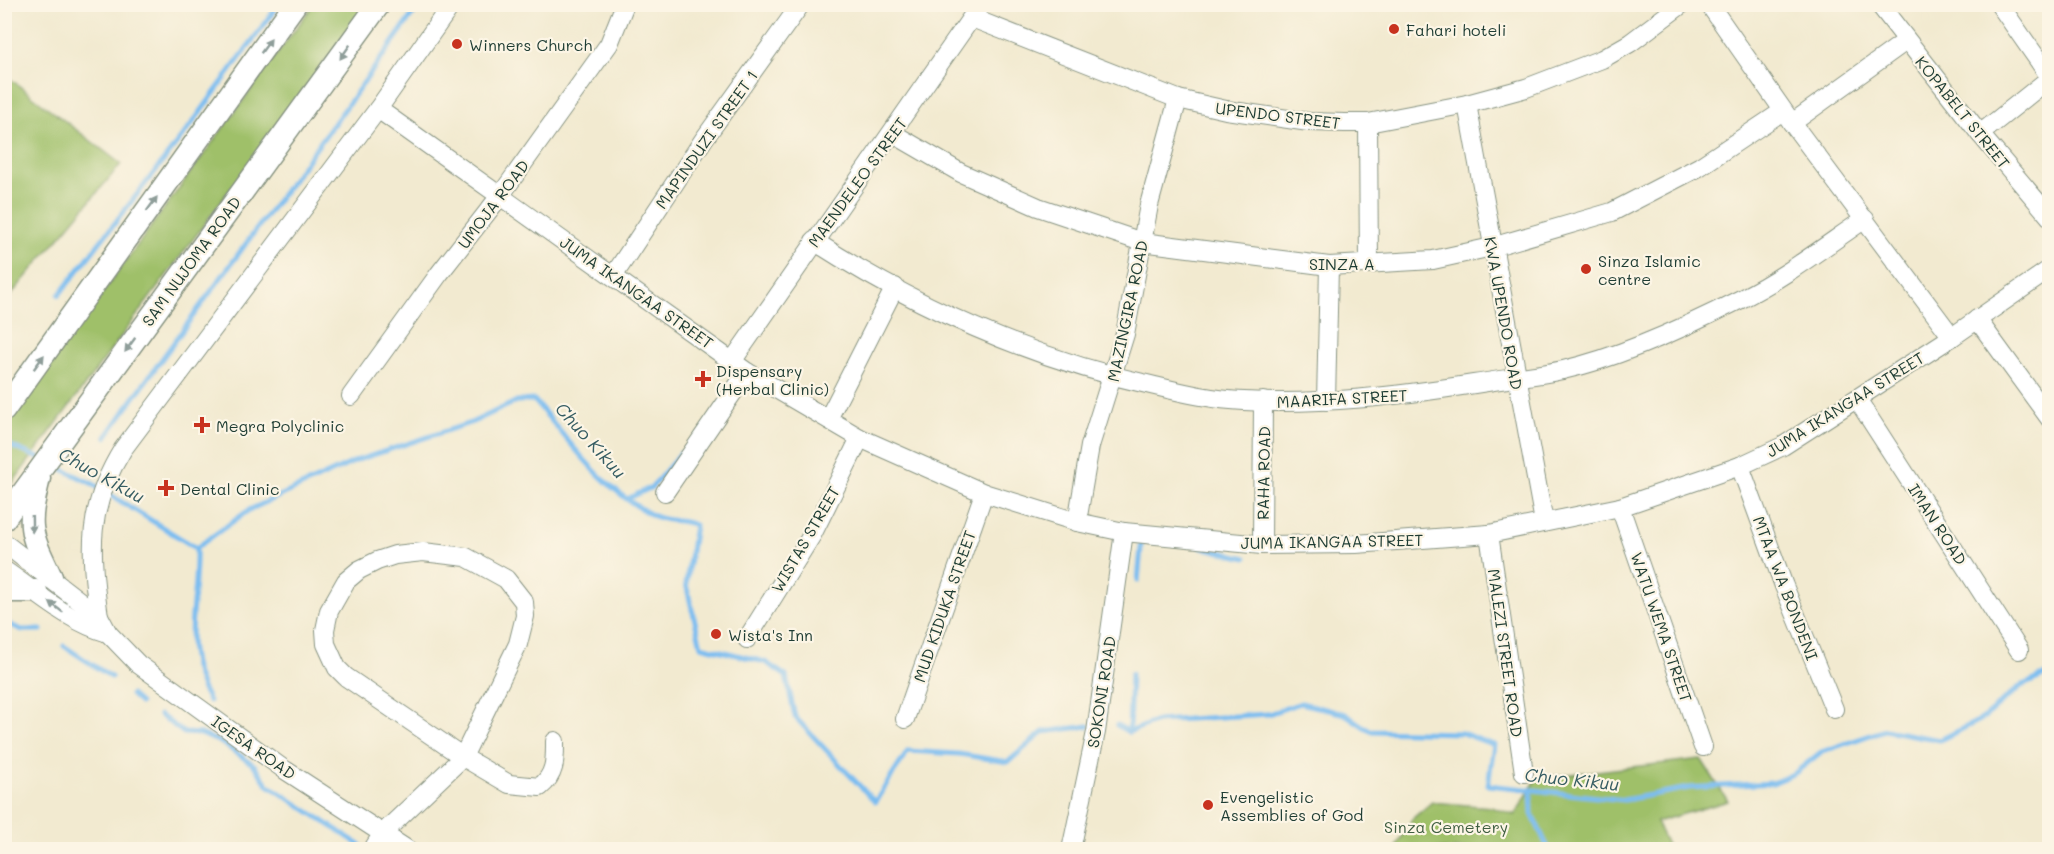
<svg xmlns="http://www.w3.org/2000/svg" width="2054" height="854" viewBox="0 0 2054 854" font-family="Mali,sans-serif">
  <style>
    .green { fill: #9fc069; stroke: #5f7e4e; stroke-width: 1.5 }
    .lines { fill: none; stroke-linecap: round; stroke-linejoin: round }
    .stream { stroke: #7bbdf0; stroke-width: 5 }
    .minor-casing { stroke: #889482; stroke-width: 20 }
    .major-casing { stroke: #889482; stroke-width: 25 }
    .minor { stroke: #fff; stroke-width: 18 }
    .major { stroke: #fff; stroke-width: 22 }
    .oneway { fill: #8f9e9a }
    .poi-dot { fill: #c8321e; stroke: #fcf5e5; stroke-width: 2 }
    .labels { text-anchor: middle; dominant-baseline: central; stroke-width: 4.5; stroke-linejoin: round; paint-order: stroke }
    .poi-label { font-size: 16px; fill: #1f3d34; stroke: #fcf5e5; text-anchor: start }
    .street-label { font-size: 16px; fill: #1f3d34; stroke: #fcf5e5 }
    .park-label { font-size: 16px; fill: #3f5e41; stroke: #fcf5e5 }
    .water-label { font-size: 18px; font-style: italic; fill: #365d63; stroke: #fcf5e5 }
  </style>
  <rect width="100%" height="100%" fill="#fcf5e5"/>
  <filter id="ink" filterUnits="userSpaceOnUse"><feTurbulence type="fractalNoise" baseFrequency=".0167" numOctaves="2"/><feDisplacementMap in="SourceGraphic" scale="12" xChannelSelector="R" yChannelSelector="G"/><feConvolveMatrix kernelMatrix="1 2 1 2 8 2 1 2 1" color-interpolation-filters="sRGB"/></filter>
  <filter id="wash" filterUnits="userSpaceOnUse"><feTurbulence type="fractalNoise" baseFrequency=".008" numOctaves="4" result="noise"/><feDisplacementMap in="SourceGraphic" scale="24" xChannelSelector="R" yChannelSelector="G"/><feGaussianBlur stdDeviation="1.35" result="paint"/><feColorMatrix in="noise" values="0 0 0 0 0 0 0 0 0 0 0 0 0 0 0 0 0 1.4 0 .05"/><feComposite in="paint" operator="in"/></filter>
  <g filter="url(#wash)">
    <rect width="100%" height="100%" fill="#f2ead0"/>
    <g class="green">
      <polygon points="313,5 367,5 5,493 5,426"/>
      <polygon points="5,75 121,164 5,302"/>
      <polygon points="1701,759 1728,801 1656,822 1669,849 1395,849 1412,819 1432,802 1491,807 1515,815 1537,778"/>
    </g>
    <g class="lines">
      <g class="stream">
        <polyline points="59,295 191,125 279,4"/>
        <path d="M106 437C209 291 317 150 420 4"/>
        <polyline points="4,443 41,459"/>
        <path d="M50 463 91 483 196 548 249 510 358 460 473 422 517 401 534 400C570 442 604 491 654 516 666 522 682 519 695 525L686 584 701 646 765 662 786 676 795 717 875 802 908 751 959 754 1008 762 1043 732 1088 726"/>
        <polyline points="627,499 652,487 680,454"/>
        <polyline points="1201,547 1246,558"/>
        <path d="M196 548C198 606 177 647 209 701"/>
        <polyline points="1138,581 1142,537"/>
        <polyline points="4,622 22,630 41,630"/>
        <polyline points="64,646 111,677"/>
        <polyline points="131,695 140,703"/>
        <polyline points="160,715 184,733 201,734 220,742 254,765 268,785 360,845"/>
        <polyline points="1117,725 1129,732 1157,721 1268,714 1301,703 1345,714 1370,731 1462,733 1494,745 1488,785 1624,800 1689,788 1773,783 1795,773 1821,752 1885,730 1940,740 1982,719 2021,686 2050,673"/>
        <polyline points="1129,732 1131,674"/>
        <polyline points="1531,791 1532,814 1549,850"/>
      </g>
    </g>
  </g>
  <g filter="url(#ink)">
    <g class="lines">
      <g class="minor-casing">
        <g id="minor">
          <polyline points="1709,4 1792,123 1952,337"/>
          <polyline points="1879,4 1980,134 2050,217"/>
          <polyline points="1999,4 2050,77"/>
          <polyline points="972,18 1178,99 1226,110 1309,122 1345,123 1368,123 1467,104 1526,88 1602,59 1630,43 1682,4"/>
          <polyline points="1467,104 1544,522"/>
          <polyline points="378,109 747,372 860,438 984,493 1077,522 1124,532 1262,545 1356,544 1489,534 1620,507 1740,466 1783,446 1952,337 2050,269"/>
          <polyline points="1368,123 1369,264"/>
          <polyline points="1792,123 1906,41"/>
          <polyline points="892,133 961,173 1038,207 1142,242 1329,266 1433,260 1492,247 1612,212 1699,167 1783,111"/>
          <polyline points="1980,134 2050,78"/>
          <path d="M814 241C918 308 1033 359 1155 386 1184 393 1214 400 1244 401 1321 405 1398 396 1474 384 1504 379 1534 376 1563 370 1622 357 1688 326 1741 299 1785 277 1825 246 1865 219"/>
          <polyline points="614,275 704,139 801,4"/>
          <polyline points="1977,319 2050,419"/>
          <polyline points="733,360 981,4"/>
          <polyline points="351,396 439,274 500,196 609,44 625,4"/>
          <polyline points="1857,399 2019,650"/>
          <polyline points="1326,401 1329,266"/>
          <polyline points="828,419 895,287"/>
          <polyline points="1740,466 1784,586 1834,709"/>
          <polyline points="665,492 747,372"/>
          <polyline points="1620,507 1703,747"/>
          <polyline points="1077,522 1090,446 1125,334 1149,205 1178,99"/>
          <polyline points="1489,534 1524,773"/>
          <polyline points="4,543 99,616 108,633 138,664 285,770 408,850"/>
          <polyline points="1262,545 1263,401"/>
          <path d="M4 570C38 593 69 622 108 633"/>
          <path d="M99 616C89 550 87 507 123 449L378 109 452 4"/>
          <polyline points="747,639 812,535 860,438"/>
          <polyline points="905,719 984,493"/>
          <path d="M372 850 384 832 463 757 518 644 525 616 524 602 506 579 466 557 423 552 395 555 377 561 359 570 346 581 329 611 325 630 326 644 337 668 346 677 463 757 509 784 540 787C556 774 555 759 555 741"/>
          <polyline points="1071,850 1096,732 1124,532"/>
        </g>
      </g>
      <g class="major-casing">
        <g id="major">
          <polyline points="4,410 295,4"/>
          <path d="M39 478C27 528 29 531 51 577"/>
          <polyline points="4,519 379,4"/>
          <polyline points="4,591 36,591"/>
        </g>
      </g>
      <use href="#minor" class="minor"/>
      <use href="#major" class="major"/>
    </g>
    <defs><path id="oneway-solid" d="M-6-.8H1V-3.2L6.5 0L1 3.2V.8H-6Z" transform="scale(1.5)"/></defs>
    <g class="oneway">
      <use href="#oneway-solid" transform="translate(266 46) rotate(-54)"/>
      <use href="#oneway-solid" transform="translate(345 52) rotate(125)"/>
      <use href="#oneway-solid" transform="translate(152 204) rotate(-54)"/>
      <use href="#oneway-solid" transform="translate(130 345) rotate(126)"/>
      <use href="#oneway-solid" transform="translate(39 362) rotate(-54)"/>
      <use href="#oneway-solid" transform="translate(32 524) rotate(89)"/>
      <use href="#oneway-solid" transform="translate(56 607) rotate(-142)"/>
    </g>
  </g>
  <g class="poi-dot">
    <circle cx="1394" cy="29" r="6"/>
    <circle cx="457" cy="44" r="6"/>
    <circle cx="1586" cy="269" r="6"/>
    <path d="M700 370h6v6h6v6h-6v6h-6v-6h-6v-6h6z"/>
    <path d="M199 416h6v6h6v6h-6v6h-6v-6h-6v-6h6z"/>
    <path d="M163 479h6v6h6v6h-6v6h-6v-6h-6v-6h6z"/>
    <circle cx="716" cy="634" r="6"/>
    <circle cx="1208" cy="805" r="6"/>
  </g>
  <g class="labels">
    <g class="poi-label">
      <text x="1406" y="29">Fahari hoteli</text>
      <text x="469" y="44">Winners Church</text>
      <text x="1598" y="260">Sinza Islamic<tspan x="1598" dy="18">centre</tspan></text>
      <text x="716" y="370">Dispensary<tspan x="716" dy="18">(Herbal Clinic)</tspan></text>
      <text x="216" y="425">Megra Polyclinic</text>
      <text x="180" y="488">Dental Clinic</text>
      <text x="728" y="634">Wista's Inn</text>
      <text x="1220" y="796">Evengelistic<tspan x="1220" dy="18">Assemblies of God</tspan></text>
    </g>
    <g class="street-label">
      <text transform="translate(1963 112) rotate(51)">KOPABELT STREET</text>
      <text transform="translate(1278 115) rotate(7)">UPENDO STREET</text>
      <text transform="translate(706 139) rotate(-55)">MAPINDUZI STREET 1</text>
      <text transform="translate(857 182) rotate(-54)">MAENDELEO STREET</text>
      <text transform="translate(493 204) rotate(-53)">UMOJA ROAD</text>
      <text transform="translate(191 261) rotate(-54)">SAM NUJOMA ROAD</text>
      <text x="1342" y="263">SINZA A</text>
      <text transform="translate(637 292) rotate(35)">JUMA IKANGAA STREET</text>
      <text transform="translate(1127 311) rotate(-78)">MAZINGIRA ROAD</text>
      <text transform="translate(1504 313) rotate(80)">KWA UPENDO ROAD</text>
      <text transform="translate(1342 398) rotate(-3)">MAARIFA STREET</text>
      <text transform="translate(1845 404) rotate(-32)">JUMA IKANGAA STREET</text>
      <text transform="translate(1263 473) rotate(-89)">RAHA ROAD</text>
      <text transform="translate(1938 524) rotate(57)">IMAN ROAD</text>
      <text transform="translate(805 539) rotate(-60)">WISTAS STREET</text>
      <text transform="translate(1332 541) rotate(-1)">JUMA IKANGAA STREET</text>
      <text transform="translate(1786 588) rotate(69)">MTAA WA BONDENI</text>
      <text transform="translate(944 606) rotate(-71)">MUD KIDUKA STREET</text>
      <text transform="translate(1662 627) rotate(71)">WATU WEMA STREET</text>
      <text transform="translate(1506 653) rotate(82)">MALEZI STREET ROAD</text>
      <text transform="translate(1101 692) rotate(-81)">SOKONI ROAD</text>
      <text transform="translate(254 747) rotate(35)">IGESA ROAD</text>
    </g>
    <g class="park-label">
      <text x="1446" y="826">Sinza Cemetery</text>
    </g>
    <g class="water-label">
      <text transform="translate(591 440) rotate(48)">Chuo Kikuu</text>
      <text transform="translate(102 475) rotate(29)">Chuo Kikuu</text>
      <text transform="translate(1572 779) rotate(6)">Chuo Kikuu</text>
    </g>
  </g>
  <rect width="2054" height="854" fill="none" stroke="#fcf5e5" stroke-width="24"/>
</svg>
